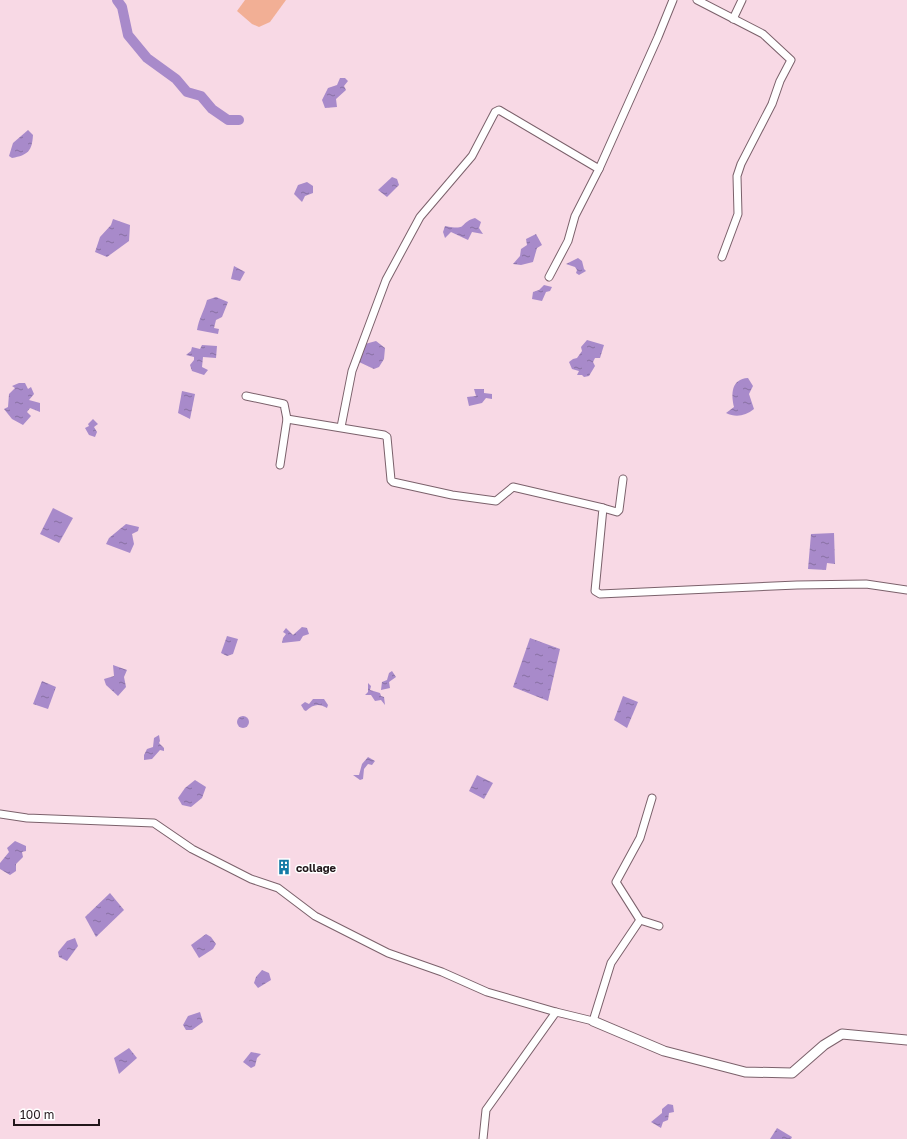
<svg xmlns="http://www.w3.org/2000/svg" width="907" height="1139" viewBox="0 0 907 1139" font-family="'Golos Text',sans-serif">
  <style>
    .grass { fill: #f2af95 }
    .water { fill: url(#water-ripples) }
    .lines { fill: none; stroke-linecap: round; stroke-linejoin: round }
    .river { stroke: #a88aca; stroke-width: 10 }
    .street-casing { stroke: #7b616b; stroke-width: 9 }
    .secondary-casing { stroke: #7b616b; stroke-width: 11 }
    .street { stroke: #fff; stroke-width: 7 }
    .secondary { stroke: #fff; stroke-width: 9 }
    .labels { text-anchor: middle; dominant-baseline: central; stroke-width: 3; stroke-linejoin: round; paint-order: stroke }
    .poi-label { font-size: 11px; font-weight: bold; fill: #22171b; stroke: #fff; text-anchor: start }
  </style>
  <defs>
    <pattern id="water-ripples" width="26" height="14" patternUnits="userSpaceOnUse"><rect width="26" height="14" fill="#a88aca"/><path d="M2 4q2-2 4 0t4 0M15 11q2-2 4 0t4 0" fill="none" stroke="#8870a3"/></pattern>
  </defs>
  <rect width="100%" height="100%" fill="#f8d9e5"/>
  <polygon class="grass" points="245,0 286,0 270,22 259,27 252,24 237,11"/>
  <g class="water">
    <polygon points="340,78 345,78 348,81 344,86 346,90 336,99 337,107 325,108 322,100 328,88 337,85"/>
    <path d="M28 130 33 135C32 151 28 155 12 158L9 156 13 143Z"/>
    <polygon points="392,177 397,179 399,185 387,197 378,190"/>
    <polygon points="307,182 313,186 313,193 305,196 302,202 294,194 298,185"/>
    <path d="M475 218 481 222 479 228 483 234 472 232 468 240 451 232 445 238 443 232 445 226C469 231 458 223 475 218Z"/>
    <polygon points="113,219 130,225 129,241 107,257 95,252 100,237 111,225"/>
    <polygon points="536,234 542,245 537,248 533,262 521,265 513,264 520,256 521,249 527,245 526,239"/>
    <polygon points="578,258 582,261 584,269 586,271 579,275 576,273 577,270 575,267 566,264"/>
    <polygon points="234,266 245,272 240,281 231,279"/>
    <polygon points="544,285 552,287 550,291 546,292 542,301 532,299 533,292 539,290"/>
    <path d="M216 297 228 302 222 317 216 320 214 328 219 329 218 334 197 330C199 318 204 311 207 300Z"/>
    <polygon points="587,340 604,345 600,358 595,358 593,362 595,366 589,376 584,377 582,375 577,375 579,371 572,369 569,362 573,359 577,358 582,351 581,347"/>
    <polygon points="376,341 385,348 384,359 379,367 374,369 359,362 365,344"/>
    <polygon points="202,345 217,346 216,358 203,357 202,367 208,370 204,375 192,371 190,365 194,360 194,357 186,355 191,351 192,347 200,349"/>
    <path d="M748 378 753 386 749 394 754 409C745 416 736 418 726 413L734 407C731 394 731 379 748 378Z"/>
    <polygon points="19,383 25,383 28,389 31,387 34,394 29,400 40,403 40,412 30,408 27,412 31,416 23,425 12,419 4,409 8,407 9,394 15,388 12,386"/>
    <polygon points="474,389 484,389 484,393 492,394 492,399 486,398 482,403 469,406 467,397 476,396"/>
    <polygon points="182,391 195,394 190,419 178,413"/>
    <polygon points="93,419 98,424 94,427 97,432 95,437 89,435 85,428 89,426 88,424"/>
    <polygon points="53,508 73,518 59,543 40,534"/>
    <polygon points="126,524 139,527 138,531 132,534 134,544 130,553 106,544 109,538"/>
    <polygon points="834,533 835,564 827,563 826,570 808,569 811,534"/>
    <polygon points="302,627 307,628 309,634 303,636 300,641 282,643 283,638 286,634 283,632 286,628 293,635"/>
    <polygon points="227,636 238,639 233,654 227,656 221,653"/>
    <polygon points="530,638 560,649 548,701 513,687"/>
    <polygon points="113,665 127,670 124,677 126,687 118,696 106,685 104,679 114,676"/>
    <polygon points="392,671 396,677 389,682 390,688 381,690 382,682 387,680 389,673"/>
    <polygon points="42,681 56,687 48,709 33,704"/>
    <polygon points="368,683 371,686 370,690 380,693 381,696 384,697 385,705 381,700 375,701 371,695 365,695 368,692"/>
    <polygon points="623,696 638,702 627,728 614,720"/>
    <path d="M313 699H324L328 705 327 708C319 703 313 704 306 711L304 710 301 705 305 702 309 704Z"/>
    <circle cx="243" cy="722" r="6"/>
    <polygon points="159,735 160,741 159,743 164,748 164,751 160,750 152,759 144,760 144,755 147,749 153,747 154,738"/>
    <polygon points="368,757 375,761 372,765 368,764 364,769 363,779 360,780 353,775 359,775 362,764"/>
    <polygon points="477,775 493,783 484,799 469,791"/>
    <polygon points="195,780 206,787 202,798 191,807 182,805 178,798 185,788"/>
    <polygon points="15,841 26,846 26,851 22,852 23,857 16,864 16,871 10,875 0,869 0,863 9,852 7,848"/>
    <polygon points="110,893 124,910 96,937 85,917"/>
    <polygon points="206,934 211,937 216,944 213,949 199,958 191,945"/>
    <polygon points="75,938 78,946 67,961 59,957 58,952 67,941"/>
    <polygon points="262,970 269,973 271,980 258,988 254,983 256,977"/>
    <polygon points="200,1012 203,1022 192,1030 186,1030 183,1025 188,1016"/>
    <polygon points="129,1048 137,1058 119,1074 114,1058"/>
    <polygon points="251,1052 261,1054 257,1058 255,1066 251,1068 243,1062"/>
    <polygon points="668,1104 673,1105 674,1112 669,1113 668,1120 663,1122 661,1128 651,1122 662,1113 662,1109"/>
    <polygon points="777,1128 792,1137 791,1139 770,1139"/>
  </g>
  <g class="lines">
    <polyline class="river" points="117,0 122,7 128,35 147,58 176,79 187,92 201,96 212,109 228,120 239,120"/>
    <g class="street-casing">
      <g id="street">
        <polyline points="697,0 763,34 791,60 780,81 772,104 741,164 737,176 738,214 722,257"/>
        <polyline points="733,19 742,0"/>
        <polyline points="599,169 658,37 673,0"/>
        <polyline points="246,396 284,404 287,419 280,465"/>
        <polyline points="287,419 384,435 387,437 391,480 393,482 452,495 496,501 513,487 603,508 595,591 600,594 797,585 866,584 907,590"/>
        <polyline points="341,427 352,371 386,280 420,217 472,156 495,112 499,110 599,169 575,216 568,241 549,277"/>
        <polyline points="603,508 617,512 619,510 623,479"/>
        <polyline points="0,814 27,818 154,823 192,849 251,879 278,888 315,916 388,953 442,972 487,992 556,1012"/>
        <polyline points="640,920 659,926"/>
        <polyline points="483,1139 486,1110 556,1012 593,1021 611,963 640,920 616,882 640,838 652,798"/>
      </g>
    </g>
    <g class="secondary-casing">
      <polyline id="secondary" points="593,1021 664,1051 745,1072 792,1073 824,1045 842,1034 907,1040"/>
    </g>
    <use href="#street" class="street"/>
    <use href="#secondary" class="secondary"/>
  </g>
  <defs>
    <g id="building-bare" transform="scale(1.2)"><path d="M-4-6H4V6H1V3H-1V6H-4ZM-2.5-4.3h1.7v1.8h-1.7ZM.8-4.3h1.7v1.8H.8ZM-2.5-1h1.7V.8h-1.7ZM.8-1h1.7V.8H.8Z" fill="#147ba6" stroke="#fff" stroke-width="2.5" paint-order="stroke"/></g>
  </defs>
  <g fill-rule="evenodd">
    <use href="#building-bare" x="284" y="867"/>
  </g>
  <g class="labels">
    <g class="poi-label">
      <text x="296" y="867">collage</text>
    </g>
  </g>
  <path d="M14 1119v6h85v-6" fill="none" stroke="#22171b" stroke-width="2"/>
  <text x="20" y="1119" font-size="12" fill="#22171b" stroke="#ffffff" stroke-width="3" paint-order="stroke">100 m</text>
</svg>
